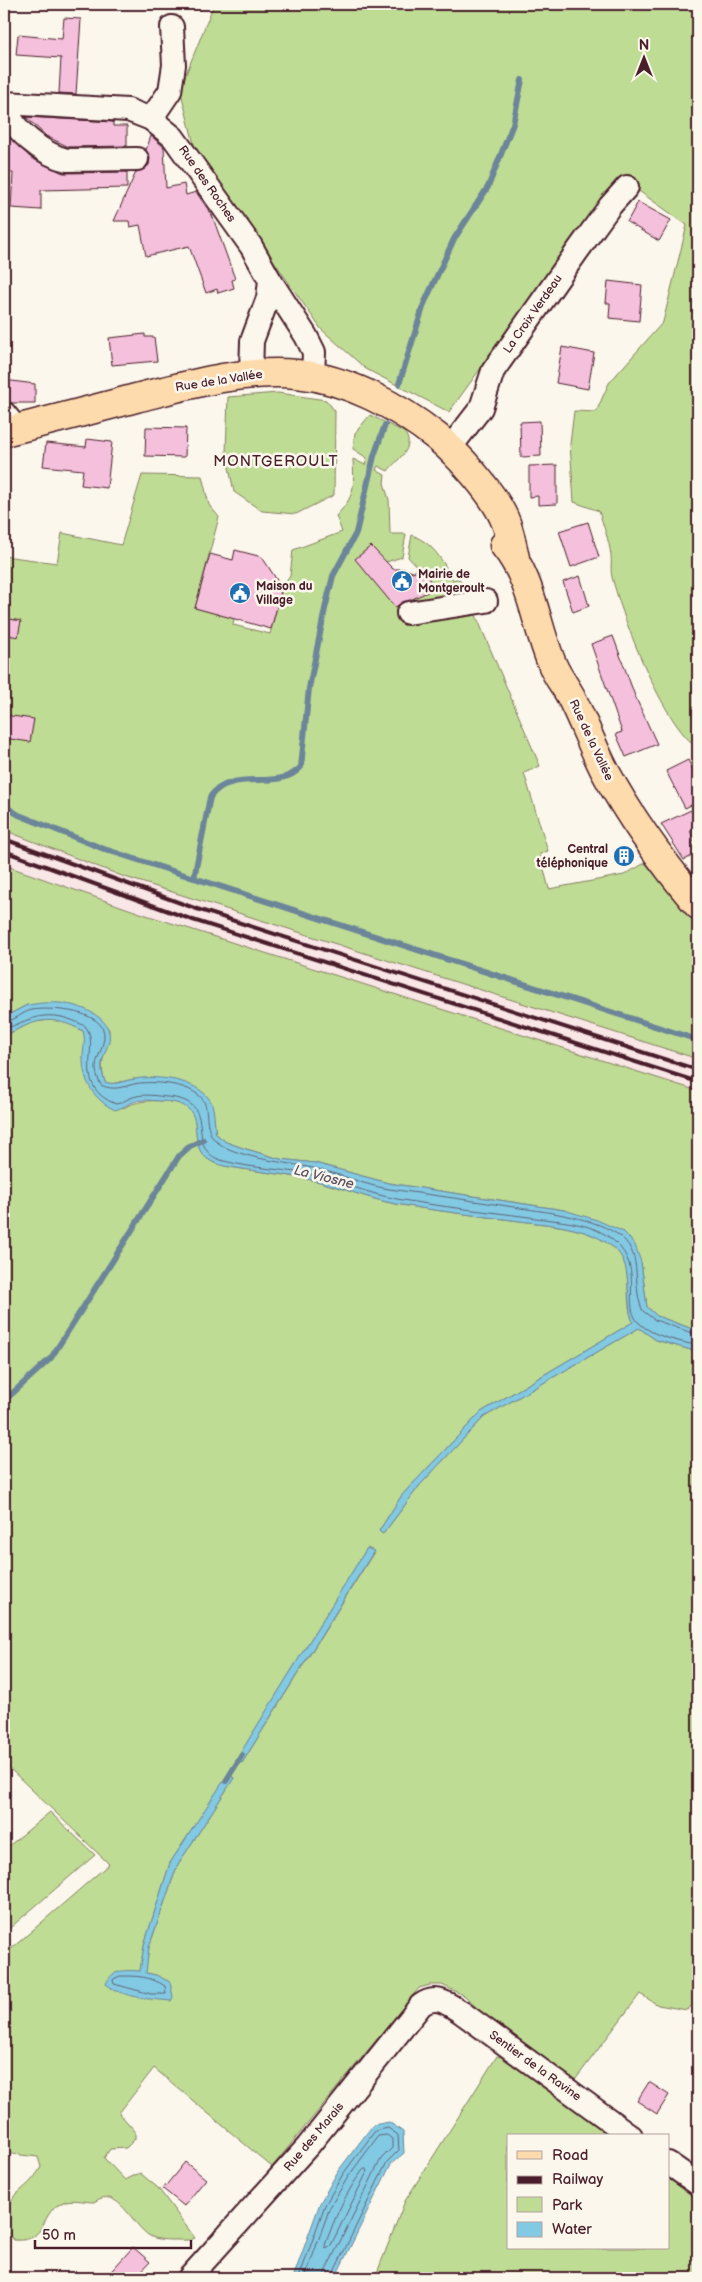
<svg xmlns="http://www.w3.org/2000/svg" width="702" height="2282" viewBox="0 0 702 2282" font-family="'Balsamiq Sans',sans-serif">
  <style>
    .built { fill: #f9e6e7 }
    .green { fill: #bfdc94; stroke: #847e60; fill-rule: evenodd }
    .water { fill: #82c9e3; stroke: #6c8599 }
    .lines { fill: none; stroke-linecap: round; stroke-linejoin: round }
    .shore { stroke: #606375; stroke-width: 1 }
    .stream { stroke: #6c8599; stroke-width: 6 }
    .building { fill: #f4c0dc; stroke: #4a1f2b }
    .minor-casing { stroke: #4a1f2b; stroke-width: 26 }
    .major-casing { stroke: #4a1f2b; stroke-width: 31 }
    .minor { stroke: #fbf7ec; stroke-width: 22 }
    .major { stroke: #fedbac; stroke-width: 28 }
    .rail { stroke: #4a1f2b; stroke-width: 4 }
    .labels { text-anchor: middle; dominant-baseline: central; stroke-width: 5; stroke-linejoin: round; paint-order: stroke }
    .street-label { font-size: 12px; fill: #4a1f2b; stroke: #fbf7ec }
    .poi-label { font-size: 12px; font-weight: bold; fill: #4a1f2b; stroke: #fbf7ec; text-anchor: start }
    .water-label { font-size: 14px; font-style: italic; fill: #5b5262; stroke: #fbf7ec }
    .quarter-label { font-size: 15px; letter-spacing: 1px; fill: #4a1f2b; stroke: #fbf7ec }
  </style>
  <rect width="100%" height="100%" fill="#fbf7ec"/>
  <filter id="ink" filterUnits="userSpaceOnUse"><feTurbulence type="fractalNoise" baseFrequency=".02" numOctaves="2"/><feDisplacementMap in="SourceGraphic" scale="10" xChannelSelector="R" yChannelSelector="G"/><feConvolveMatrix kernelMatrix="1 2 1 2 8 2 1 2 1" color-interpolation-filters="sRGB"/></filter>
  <g filter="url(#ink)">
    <polygon class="built" points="4,830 122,876 698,1059 698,1091 143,914 4,865"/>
    <g class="green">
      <path d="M214 4H698V748C663 724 623 620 612 577 610 570 612 562 611 555 609 540 603 525 599 511L574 502 570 444 574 411 596 412 609 383 663 322 687 225 619 177 449 412 366 369 321 329 195 148 180 89Z"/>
      <polygon points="278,393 326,400 335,411 334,495 296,514 262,511 234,492 226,453 228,397"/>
      <path d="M370 415 404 432C417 448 396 460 388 471L378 466 376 470 385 475 384 483 389 500 390 534H406L402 557 386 562 394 570 403 569 410 574 419 569 408 557 412 535C434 544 443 561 453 580L459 578 469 600 408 605 406 602 399 605 404 613 472 606 540 766 524 773 548 851 540 854 549 889 624 875 645 863 698 925V1059L122 876 4 830V556L57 563 62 533 121 545 142 475 202 476 209 505 219 517 195 608 234 618 233 625 270 634 282 588 290 576 293 550 342 532 336 516C356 495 354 487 353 459L365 465 367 458 353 449 355 433Z"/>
      <path d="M4 865 143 914 698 1091V1331L657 1316 647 1307 641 1262 564 1210 388 1183 315 1163 280 1159 243 1148 226 1142 216 1134 212 1107 134 1079 111 1084 105 1082C97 1059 109 1050 109 1029L27 1005 4 1017Z"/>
      <path d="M51 1020 64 1021 83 1031 86 1041 83 1058 123 1108C137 1101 147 1100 163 1101 225 1104 167 1157 230 1167 259 1172 288 1174 316 1181 343 1188 369 1199 396 1204 435 1211 474 1215 512 1220 547 1225 589 1225 616 1250 635 1268 623 1300 633 1322L481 1412 402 1495 379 1531 383 1534 420 1485 484 1417 639 1328 656 1340 698 1352 697 2001 687 2010 658 2005 640 1994 572 2084 503 2035 465 1996 442 1985H430L419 1988 272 2167 154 2068 119 2113 135 2131V2139L126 2148 110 2149 104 2158 125 2180 140 2173 158 2188 195 2238C189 2241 183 2240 177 2240 168 2240 157 2240 150 2236 132 2226 118 2184 94 2202 86 2202 74 2199 66 2201 37 2211 50 2243 14 2240L4 2229C4 2190 25 2196 41 2167L38 2157 4 2153V1955L109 1864 4 1763V1036L32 1022ZM367 1548 374 1552 242 1763 237 1759ZM228 1775 234 1778 177 1866 149 1947 145 1973 156 1975 150 1999 111 1988 136 1971 140 1972 144 1945 170 1863Z"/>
      <polygon points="50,1812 95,1855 4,1933 4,1850"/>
      <polygon points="497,2056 511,2059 621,2136 508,2136 508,2248 668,2248 668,2169 698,2190 698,2278 375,2278 405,2201"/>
    </g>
    <g class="water">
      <path d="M42 1003C50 1003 59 1002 66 1004 83 1006 114 1019 109 1041 104 1058 98 1062 105 1082 116 1086 124 1080 135 1079 157 1075 196 1079 210 1100 215 1108 214 1124 216 1134L226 1142 243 1148 280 1159 315 1163 388 1183 564 1210 597 1220 624 1232 635 1245 641 1262 647 1307 657 1316 698 1331V1352L656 1340 639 1328 484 1417 420 1485 383 1534 379 1531 402 1495 481 1412 633 1322C624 1300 634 1267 616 1250 589 1225 547 1225 512 1220 474 1215 435 1211 396 1204 369 1199 343 1188 316 1181 288 1174 259 1172 230 1167 167 1157 225 1104 162 1101 155 1101 143 1099 136 1101 129 1103 123 1108 115 1110 94 1100 83 1082 83 1058 83 1048 86 1041 83 1031 49 1013 36 1020 4 1036V1017L27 1005Z"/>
      <polygon points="367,1548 374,1551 242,1763 236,1760"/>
      <path d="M228 1774 234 1778 177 1866 149 1947 146 1973 156 1975 170 1982 173 1997 171 2001C150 1999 123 1998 106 1984 112 1969 125 1970 140 1971L144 1945 170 1863Z"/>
      <polygon points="389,2122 403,2132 404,2153 391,2164 335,2278 293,2278 320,2203 338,2171 373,2125"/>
    </g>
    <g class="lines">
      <g class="shore">
        <path d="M4 1022C15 1021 22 1012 32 1010 49 1007 107 1010 104 1037 102 1057 89 1062 101 1085 113 1091 123 1087 134 1084 147 1081 170 1083 183 1087 216 1099 201 1111 211 1135 216 1145 233 1151 243 1154 266 1161 289 1163 313 1168 339 1173 363 1185 389 1189 433 1195 476 1201 520 1208 548 1212 598 1218 621 1237 644 1255 631 1288 643 1311L655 1320 698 1335"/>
        <path d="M4 1030C36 1015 52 1009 85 1026 102 1045 70 1086 116 1104 123 1103 129 1097 137 1096 146 1094 158 1096 167 1097 224 1101 180 1150 224 1161 254 1169 287 1169 317 1176 344 1183 370 1194 397 1199 441 1207 485 1211 529 1217 553 1221 584 1221 606 1235 650 1264 619 1303 639 1323 654 1337 679 1341 698 1346"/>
        <path d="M120 1976C137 1976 150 1976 165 1986L166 1994H151L114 1984 113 1980Z"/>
        <path d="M366 2169 367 2172 330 2247 326 2248 325 2245C335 2218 345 2193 363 2170Z"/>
        <polyline points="299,2278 325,2205 343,2174 375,2131 388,2128 398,2135 399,2150 387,2162 331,2278"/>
        <polyline points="305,2278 330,2207 348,2177 378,2136 387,2135 392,2139 392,2148 381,2159 325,2272 324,2278"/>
      </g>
      <g class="stream">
        <polyline points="399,384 424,304 454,239 488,187 513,124 522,80"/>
        <polyline points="4,806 19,815 104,849 698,1040"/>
        <path d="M194 878 210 797C232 766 278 793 301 767L309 688 325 609 333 576 356 533 374 456 385 425"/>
        <polyline points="4,1401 51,1358 179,1156 190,1146 203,1140"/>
        <polyline points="226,1781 242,1755"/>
      </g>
    </g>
    <g class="building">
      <polygon points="64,18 81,19 76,94 59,93 61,58 16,55 18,35 62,39"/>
      <polygon points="26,117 113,122 113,126 127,126 127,146 69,147 46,136"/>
      <polygon points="4,135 7,135 31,158 63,173 127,172 127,188 41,190 41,210 11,208 13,173 4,172"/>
      <polygon points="151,136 164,147 166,188 184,184 186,195 196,192 212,215 235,279 232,280 234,288 218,293 217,289 206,293 189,246 146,256 140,225 130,227 129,221 114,221 136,172 143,170 149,165 150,158 146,150"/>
      <polygon points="638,202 671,220 659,241 627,222"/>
      <polygon points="608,281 642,285 639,321 609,318 610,303 606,303"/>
      <polygon points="145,334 145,337 154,337 157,361 112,365 109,338"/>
      <polygon points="562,347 594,353 588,389 556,383"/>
      <polygon points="4,380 35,384 35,403 12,403 4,400"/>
      <polygon points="540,421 541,456 521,457 520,422"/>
      <polygon points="146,427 186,428 185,457 145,456"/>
      <polygon points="87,439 112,442 107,488 81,485 83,470 43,466 46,443 86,447"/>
      <polygon points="557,465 557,504 538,505 538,496 529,497 529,466"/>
      <polygon points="588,522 599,557 571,567 559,531"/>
      <polygon points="371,546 393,569 403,569 413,572 423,567 434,589 395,607 355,559"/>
      <polygon points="235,550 262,557 282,588 271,629 195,608 210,554 233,560"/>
      <polygon points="580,576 589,606 573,612 563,582"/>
      <polygon points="4,618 21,621 18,637 4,634"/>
      <polygon points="613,636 635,696 657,744 626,757 616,734 622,732 591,644"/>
      <polygon points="4,715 34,719 30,742 4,738"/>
      <polygon points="688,760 698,780 698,802 685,808 666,771"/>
      <polygon points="691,810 698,824 690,831 695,841 692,843 698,853 684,860 661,824"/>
      <polygon points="649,2082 669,2095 657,2114 637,2101"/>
      <polygon points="185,2162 206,2179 184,2206 163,2189"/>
      <polygon points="133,2247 150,2262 135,2278 105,2278"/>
    </g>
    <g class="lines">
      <g class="minor-casing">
        <g id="minor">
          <polyline points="4,103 128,110 151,119 173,137 251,246 270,280 306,336 314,352 313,377"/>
          <path d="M7 104C8 128 44 155 67 160L137 159"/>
          <polyline points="151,119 170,91 174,65 172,27"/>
          <polyline points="251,374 252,341 268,298 270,280"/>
          <polyline points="4,413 17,429"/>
          <polyline points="450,448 481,408 493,371 576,253 610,206 627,187"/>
          <polyline points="408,613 486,601"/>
          <polyline points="668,2163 698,2184"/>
          <path d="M189 2278 308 2146 421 2005C436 1994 447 2003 461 2012L631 2136"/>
        </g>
      </g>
      <g class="major-casing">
        <g id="major">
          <path d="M4 432C48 421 92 410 136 398 188 385 242 369 297 374 347 379 398 406 437 437 458 454 493 493 504 518 510 531 512 545 515 558"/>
          <path d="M504 545C533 580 535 625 553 666 558 678 567 688 572 699 584 723 593 748 605 771 631 820 663 863 698 905"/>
        </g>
      </g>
      <use href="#minor" class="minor"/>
      <use href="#major" class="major"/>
      <g class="rail">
        <polyline points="4,839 197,909 698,1070"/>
        <polyline points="4,851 193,920 698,1082"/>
      </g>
    </g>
  </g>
  <defs>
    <g id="civic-disc" transform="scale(1.125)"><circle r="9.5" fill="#1f6fb2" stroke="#fbf7ec"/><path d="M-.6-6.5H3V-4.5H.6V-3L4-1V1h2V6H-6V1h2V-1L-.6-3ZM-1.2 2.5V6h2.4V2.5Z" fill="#fff"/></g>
    <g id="building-disc" transform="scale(1.125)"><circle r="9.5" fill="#1f6fb2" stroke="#fbf7ec"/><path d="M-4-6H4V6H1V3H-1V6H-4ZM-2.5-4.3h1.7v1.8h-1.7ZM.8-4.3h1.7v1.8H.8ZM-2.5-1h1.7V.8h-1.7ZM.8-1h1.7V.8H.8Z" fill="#fff"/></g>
  </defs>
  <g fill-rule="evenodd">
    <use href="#civic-disc" x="402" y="581"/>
    <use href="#civic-disc" x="240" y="593"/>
    <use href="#building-disc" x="624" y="856"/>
  </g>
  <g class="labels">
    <g class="street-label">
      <text transform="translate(207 184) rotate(55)">Rue des Roches</text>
      <text transform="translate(533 314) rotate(-55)">La Croix Verdeau</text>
      <text transform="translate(219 381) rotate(-9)">Rue de la Vallée</text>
      <text transform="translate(591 740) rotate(65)">Rue de la Vallée</text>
      <text transform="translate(535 2066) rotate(36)">Sentier de la Ravine</text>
      <text transform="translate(314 2137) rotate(-50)">Rue des Marais</text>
    </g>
    <g class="poi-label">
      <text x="418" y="574">Mairie de<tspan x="418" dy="14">Montgeroult</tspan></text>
      <text x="256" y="586">Maison du<tspan x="256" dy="14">Village</tspan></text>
      <text x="608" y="849" text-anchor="end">Central<tspan x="608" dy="14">téléphonique</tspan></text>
    </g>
    <g class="water-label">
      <text transform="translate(324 1177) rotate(14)">La Viosne</text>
    </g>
    <g class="quarter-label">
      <text x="276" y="461">MONTGEROULT</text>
    </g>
  </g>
  <rect width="702" height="2282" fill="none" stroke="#fbf7ec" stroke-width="20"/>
  <rect x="10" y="10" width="682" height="2262" fill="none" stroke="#4a1f2b" stroke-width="2" filter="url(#ink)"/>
  <rect x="507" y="2134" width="162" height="115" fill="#fbf7ec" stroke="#b4a19f"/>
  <rect x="517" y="2151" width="25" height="8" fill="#fedbac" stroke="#b4a19f"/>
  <text x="552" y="2160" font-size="15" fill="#4a1f2b">Road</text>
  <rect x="517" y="2176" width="25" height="8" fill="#4a1f2b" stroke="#b4a19f"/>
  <text x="552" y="2184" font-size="15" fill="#4a1f2b">Railway</text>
  <rect x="517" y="2197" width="25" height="15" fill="#bfdc94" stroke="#b4a19f"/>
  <text x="552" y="2210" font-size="15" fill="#4a1f2b">Park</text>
  <rect x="517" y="2222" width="25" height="15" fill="#82c9e3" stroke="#b4a19f"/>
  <text x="552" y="2234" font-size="15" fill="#4a1f2b">Water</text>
  <g transform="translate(644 58)" stroke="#fbf7ec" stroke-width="4" paint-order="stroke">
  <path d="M0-4L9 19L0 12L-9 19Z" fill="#4a1f2b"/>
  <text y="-8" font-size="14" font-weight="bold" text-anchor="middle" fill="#4a1f2b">N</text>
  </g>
  <path d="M35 2240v8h156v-8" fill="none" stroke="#4a1f2b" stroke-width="2.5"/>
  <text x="42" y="2240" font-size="15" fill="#4a1f2b" stroke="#fbf7ec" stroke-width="4" paint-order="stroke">50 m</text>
</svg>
